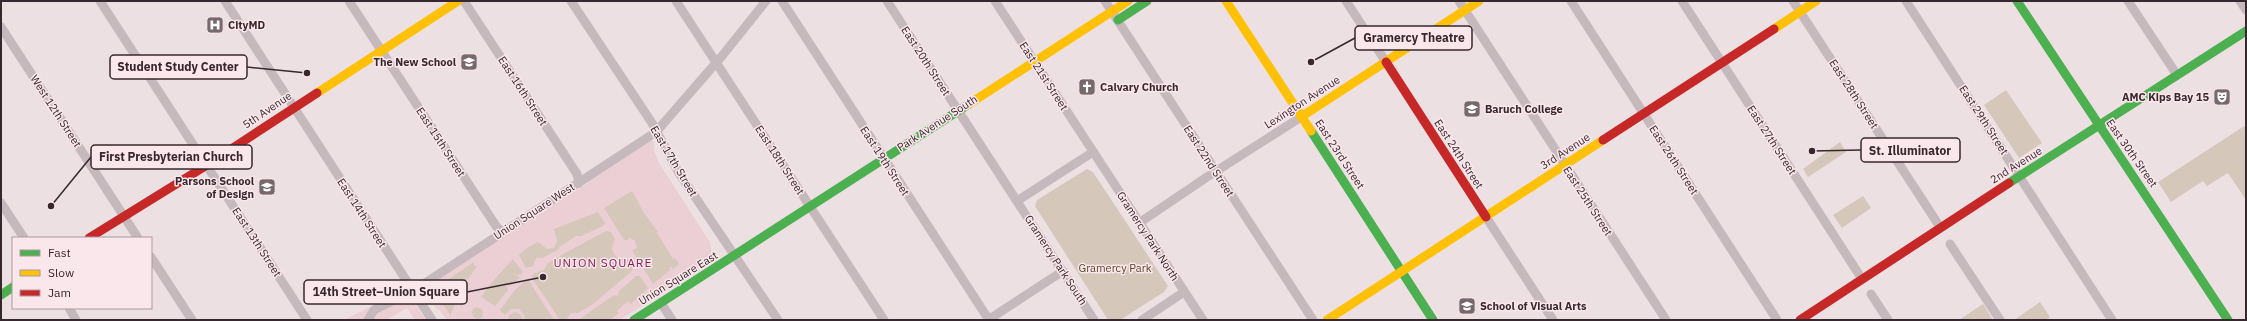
<svg xmlns="http://www.w3.org/2000/svg" width="2247" height="321" viewBox="0 0 2247 321" font-family="'IBM Plex Sans',sans-serif">
  <style>
    .green { fill: #d5c7ba }
    .plaza { fill: #eccfd4; fill-rule: evenodd }
    .lines { fill: none; stroke-linecap: round; stroke-linejoin: round }
    .street { stroke: #c6b9bd; stroke-width: 9 }
    .fast { stroke: #4caf50; stroke-width: 9 }
    .slow { stroke: #ffc107; stroke-width: 9 }
    .jam { stroke: #c62828; stroke-width: 9 }
    .labels { text-anchor: middle; dominant-baseline: central; stroke-width: 3; stroke-linejoin: round; paint-order: stroke }
    .poi-label { font-size: 11px; font-weight: bold; fill: #37272e; stroke: #fae7eb; text-anchor: start }
    .street-label { font-size: 11px; fill: #37272e; stroke: #fae7eb }
    .park-label { font-size: 11px; fill: #56462a; stroke: #fae7eb }
    .neighbourhood-label { font-size: 12px; letter-spacing: 1px; fill: #881e52; stroke: #fae7eb }
    .leader { fill: none; stroke: #37272e; stroke-width: 1.5 }
    .callout-dot { fill: #37272e; stroke: #fae7eb; stroke-width: 1.5 }
    .callout { fill: #fae7eb; stroke: #37272e; stroke-width: 1.5 }
    .callout-label { font-size: 12px; text-anchor: middle; font-weight: bold; fill: #37272e }
  </style>
  <rect width="100%" height="100%" fill="#ede0e2"/>
  <g class="green">
    <polygon points="2006,90 2042,143 2019,158 1984,105"/>
    <polygon points="2246,125 2246,200 2228,173 2207,186 2203,181 2171,202 2158,182"/>
    <polygon points="650,140 654,142 654,151 658,162 710,243 711,254 703,265 619,320 447,320 440,310 436,308 425,288 587,184 591,178"/>
    <polygon points="1840,142 1846,152 1808,177 1803,169"/>
    <polygon points="1087,169 1093,172 1168,286 1164,292 1120,320 1108,320 1035,206 1037,200"/>
    <polygon points="1863,196 1871,208 1842,228 1833,215"/>
    <polygon points="2040,302 2050,317 2046,320 2014,320"/>
    <polygon points="1983,304 1993,320 1959,320"/>
  </g>
  <g class="plaza">
    <path d="M650 140 654 142V151L658 162 710 243 711 254 703 265 619 320H610L619 313 617 311 628 301 631 304 648 288 640 276H636L619 291 618 296 614 295 581 318V320H566L571 313H578L593 304 632 271 633 267 629 259H619L614 254 612 248 615 239 611 232 606 231 563 254 547 264 544 270 533 274 532 278 560 320H554L529 281 526 280 514 291 500 310 505 315 511 309H519L524 315 525 320H522L521 315 515 312 509 315 508 320H447L440 310 436 308 425 291 426 287 587 184 591 178ZM632 191 644 213 658 232 657 233 673 259 675 258 679 264 673 269 671 267 669 268 670 270 653 284 632 250 637 248 635 241 629 237 628 240H624L604 208ZM598 212 605 223 603 226 581 236H576L561 246 555 252H553L543 258H536L533 266 526 268 519 255 527 248 538 242 547 249 554 248 557 241 554 229ZM513 259 522 271V274L516 275 520 277 512 285 507 286 508 290 495 306 481 297 493 281ZM474 262V266H477L467 280 454 290 452 297 454 307 450 315 436 293 435 288ZM477 307 482 309 483 313 482 317 478 319 473 317 472 313 473 309Z"/>
    <polygon points="405,289 426,320 415,320 407,308 386,320 344,320"/>
  </g>
  <g class="lines">
    <g class="street">
      <polyline points="100,1 307,320"/>
      <polyline points="225,1 432,320"/>
      <polyline points="349,1 496,226 502,232"/>
      <polyline points="464,1 577,174 579,183"/>
      <polyline points="571,1 652,123 679,173 778,320"/>
      <polyline points="676,1 884,320"/>
      <polyline points="782,1 989,320"/>
      <polyline points="887,1 1094,320"/>
      <polyline points="995,1 1203,320"/>
      <polyline points="1105,1 1313,320"/>
      <polyline points="1346,1 1386,62"/>
      <polyline points="1459,1 1666,320"/>
      <polyline points="1571,1 1777,320"/>
      <polyline points="1682,1 1862,279"/>
      <polyline points="1793,1 1940,227"/>
      <polyline points="1906,1 2112,320"/>
      <polyline points="2128,1 2177,75"/>
      <polyline points="2240,1 2246,10"/>
      <polyline points="1,27 138,238"/>
      <polyline points="1017,201 1093,152"/>
      <polyline points="1,203 24,238"/>
      <polyline points="1486,217 1553,320"/>
      <polyline points="1139,223 1207,177 1301,117"/>
      <polyline points="1950,244 2000,320"/>
      <polyline points="151,257 192,320"/>
      <polyline points="1871,294 1888,320"/>
      <polyline points="661,303 672,320"/>
      <polyline points="69,308 76,320"/>
      <polyline points="368,320 374,310 413,291 656,132 722,56 766,1"/>
      <polyline points="988,320 1063,271"/>
      <polyline points="1142,320 1184,292"/>
    </g>
    <g class="fast">
      <polyline points="2017,1 2228,320"/>
      <polyline points="1118,20 1147,1"/>
      <polyline points="1311,131 1433,320"/>
      <polyline points="2009,183 2246,31"/>
      <polyline points="1,295 13,287"/>
      <polyline points="634,320 969,104"/>
    </g>
    <g class="slow">
      <polyline points="1226,1 1311,131"/>
      <polyline points="1774,29 1816,1"/>
      <polyline points="317,93 458,1"/>
      <polyline points="969,104 1128,1"/>
      <polyline points="1301,117 1479,1"/>
      <polyline points="1327,320 1603,140"/>
    </g>
    <g class="jam">
      <polyline points="1386,62 1486,217"/>
      <polyline points="1603,140 1774,29"/>
      <polyline points="89,238 207,165 317,93"/>
      <polyline points="1800,320 2009,183"/>
    </g>
  </g>
  <defs>
    <g id="hospital-square" transform="scale(0.9)"><rect x="-9" y="-9" width="18" height="18" rx="4" fill="#77686d" stroke="#fae7eb"/><path d="M-5-5h3v3.5h4V-5h3V5h-3V1.5h-4V5h-3Z" fill="#fff"/></g>
    <g id="university-square" transform="scale(0.9)"><rect x="-9" y="-9" width="18" height="18" rx="4" fill="#77686d" stroke="#fae7eb"/><path d="M0-5L7-2L0 1L-7-2ZM-4 1L0 2.5L4 1V4Q0 6-4 4Z" fill="#fff"/></g>
    <g id="church-square" transform="scale(0.9)"><rect x="-9" y="-9" width="18" height="18" rx="4" fill="#77686d" stroke="#fae7eb"/><path d="M-1.2-6h2.4v3.5h3.3v2.4h-3.3V6h-2.4V-.1h-3.3v-2.4h3.3Z" fill="#fff"/></g>
    <g id="theatre-square" transform="scale(0.9)"><rect x="-9" y="-9" width="18" height="18" rx="4" fill="#77686d" stroke="#fae7eb"/><path d="M-5-5.5Q0-4 5-5.5V0Q5 5 0 6Q-5 5-5 0ZM-3.3-2.5H-1v1.5H-3.3ZM1-2.5H3.3v1.5H1ZM-2.8 1Q0 5.5 2.8 1Z" fill="#fff"/></g>
  </defs>
  <g fill-rule="evenodd">
    <use href="#hospital-square" x="215" y="25"/>
    <use href="#university-square" x="469" y="62"/>
    <use href="#church-square" x="1087" y="87"/>
    <use href="#theatre-square" x="2222" y="97"/>
    <use href="#university-square" x="1472" y="109"/>
    <use href="#university-square" x="267" y="187"/>
    <use href="#university-square" x="1467" y="306"/>
  </g>
  <g class="labels">
    <g class="poi-label">
      <text x="228" y="25">CityMD</text>
      <text x="456" y="62" text-anchor="end">The New School</text>
      <text x="1100" y="87">Calvary Church</text>
      <text x="2209" y="97" text-anchor="end">AMC Kips Bay 15</text>
      <text x="1485" y="109">Baruch College</text>
      <text x="254" y="181" text-anchor="end">Parsons School<tspan x="254" dy="13">of Design</tspan></text>
      <text x="1480" y="306">School of Visual Arts</text>
    </g>
    <g class="street-label">
      <text transform="translate(926 61) rotate(57)">East 20th Street</text>
      <text transform="translate(1044 76) rotate(57)">East 21st Street</text>
      <text transform="translate(523 91) rotate(57)">East 16th Street</text>
      <text transform="translate(1854 94) rotate(57)">East 28th Street</text>
      <text transform="translate(1302 102) rotate(-33)">Lexington Avenue</text>
      <text transform="translate(267 110) rotate(-34)">5th Avenue</text>
      <text transform="translate(56 111) rotate(57)">West 12th Street</text>
      <text transform="translate(1984 120) rotate(57)">East 29th Street</text>
      <text transform="translate(937 123) rotate(-33)">Park Avenue South</text>
      <text transform="translate(1772 140) rotate(57)">East 27th Street</text>
      <text transform="translate(441 142) rotate(57)">East 15th Street</text>
      <text transform="translate(1565 151) rotate(-33)">3rd Avenue</text>
      <text transform="translate(2132 153) rotate(55)">East 30th Street</text>
      <text transform="translate(1340 154) rotate(57)">East 23rd Street</text>
      <text transform="translate(1459 154) rotate(57)">East 24th Street</text>
      <text transform="translate(780 160) rotate(57)">East 18th Street</text>
      <text transform="translate(1674 160) rotate(57)">East 26th Street</text>
      <text transform="translate(674 161) rotate(59)">East 17th Street</text>
      <text transform="translate(885 161) rotate(57)">East 19th Street</text>
      <text transform="translate(1209 161) rotate(57)">East 22nd Street</text>
      <text transform="translate(2016 165) rotate(-32)">2nd Avenue</text>
      <text transform="translate(1588 201) rotate(57)">East 25th Street</text>
      <text transform="translate(534 211) rotate(-33)">Union Square West</text>
      <text transform="translate(362 213) rotate(57)">East 14th Street</text>
      <text transform="translate(1148 236) rotate(57)">Gramercy Park North</text>
      <text transform="translate(257 242) rotate(57)">East 13th Street</text>
      <text transform="translate(1056 260) rotate(57)">Gramercy Park South</text>
      <text transform="translate(678 278) rotate(-32)">Union Square East</text>
    </g>
    <g class="park-label">
      <text x="1115" y="268">Gramercy Park</text>
    </g>
    <g class="neighbourhood-label">
      <text x="603" y="262">UNION SQUARE</text>
    </g>
  </g>
  <path class="leader" d="M1311 62L1355 38M307 73L247 67M1812 151L1861 150M51 206L91 157M543 277L467 292"/>
  <g class="callout-dot">
    <circle cx="1311" cy="62" r="4"/>
    <circle cx="307" cy="73" r="4"/>
    <circle cx="1812" cy="151" r="4"/>
    <circle cx="51" cy="206" r="4"/>
    <circle cx="543" cy="277" r="4"/>
  </g>
  <g class="callout">
    <rect x="1355" y="26" width="117" height="24" rx="4"/>
    <rect x="110" y="55" width="137" height="24" rx="4"/>
    <rect x="1861" y="138" width="99" height="24" rx="4"/>
    <rect x="91" y="145" width="161" height="24" rx="4"/>
    <rect x="304" y="280" width="163" height="24" rx="4"/>
  </g>
  <g class="callout-label">
    <text x="1414" y="42">Gramercy Theatre</text>
    <text x="178" y="71">Student Study Center</text>
    <text x="1910" y="155">St. Illuminator</text>
    <text x="171" y="161">First Presbyterian Church</text>
    <text x="386" y="296">14th Street–Union Square</text>
  </g>
  <rect width="2247" height="321" fill="none" stroke="#37272e" stroke-width="4"/>
  <rect x="12" y="237" width="140" height="72" fill="#fae7eb" stroke="#ac9a9f"/>
  <rect x="20" y="250" width="20" height="6" fill="#4caf50" stroke="#ac9a9f"/>
  <text x="48" y="257" font-size="12" fill="#37272e">Fast</text>
  <rect x="20" y="270" width="20" height="6" fill="#ffc107" stroke="#ac9a9f"/>
  <text x="48" y="277" font-size="12" fill="#37272e">Slow</text>
  <rect x="20" y="290" width="20" height="6" fill="#c62828" stroke="#ac9a9f"/>
  <text x="48" y="297" font-size="12" fill="#37272e">Jam</text>
</svg>
